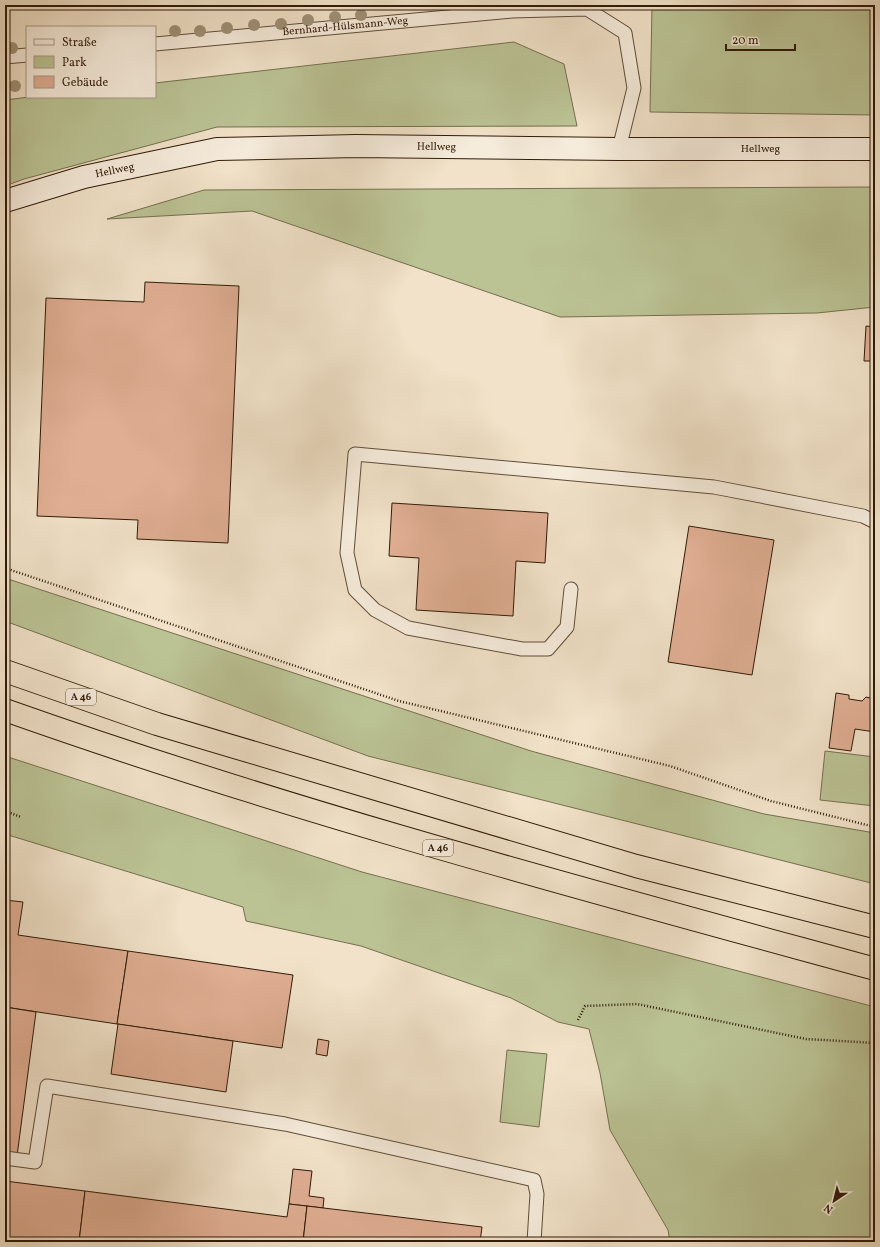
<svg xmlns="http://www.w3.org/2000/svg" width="880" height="1247" viewBox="0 0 880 1247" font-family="Vollkorn,serif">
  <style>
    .green { fill: #bbc395; stroke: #766f4f }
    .building { fill: #e0ae93; stroke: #301b09 }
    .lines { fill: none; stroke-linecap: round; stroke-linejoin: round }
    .lane-casing { stroke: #604d39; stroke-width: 15 }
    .secondary-casing { stroke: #301b09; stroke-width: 24 }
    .highway-casing { stroke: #301b09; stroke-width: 24 }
    .path { stroke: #301b09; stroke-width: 2.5; stroke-dasharray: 1 2; stroke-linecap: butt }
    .lane { stroke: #f6ecdc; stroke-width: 13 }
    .secondary { stroke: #f6ecdc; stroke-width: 22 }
    .highway { stroke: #f1e2c9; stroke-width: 22 }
    .tree { fill: #9e9076 }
    .labels { text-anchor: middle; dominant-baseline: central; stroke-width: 3.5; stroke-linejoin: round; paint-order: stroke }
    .shield { fill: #f6ecdc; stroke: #6b5a48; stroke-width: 1 }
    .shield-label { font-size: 10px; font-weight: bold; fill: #301b09 }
    .street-label { font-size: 11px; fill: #301b09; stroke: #f6ecdc }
  </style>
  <rect width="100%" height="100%" fill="#f1e2c9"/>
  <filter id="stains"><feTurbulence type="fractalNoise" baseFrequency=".005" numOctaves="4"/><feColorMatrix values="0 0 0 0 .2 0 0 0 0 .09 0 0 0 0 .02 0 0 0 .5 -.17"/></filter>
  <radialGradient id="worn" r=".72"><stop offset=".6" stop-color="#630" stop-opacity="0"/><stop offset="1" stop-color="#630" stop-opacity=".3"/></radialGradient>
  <g class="green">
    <polygon points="652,5 875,5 875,115 650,112"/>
    <polygon points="514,42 564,64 577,126 217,127 24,179 5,186 5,100 29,97 155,97 155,83"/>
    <polygon points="875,187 875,307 817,313 560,317 252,211 107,219 204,190"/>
    <polygon points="5,578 531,751 764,814 875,833 875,884 368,756 5,621"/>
    <polygon points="825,751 875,757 875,806 820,800"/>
    <polygon points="5,756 362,872 875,1007 875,1242 670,1242 668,1230 610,1130 600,1073 589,1029 558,1022 511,998 361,946 246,921 243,907 5,834"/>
    <polygon points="507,1050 547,1054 539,1127 500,1122"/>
  </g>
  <g class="building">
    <polygon points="145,282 239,286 228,543 137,539 138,520 37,516 46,298 144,302"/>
    <polygon points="866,326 875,327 875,361 864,361"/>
    <polygon points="392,503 548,513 545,563 516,561 513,616 416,610 419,558 389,556"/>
    <polygon points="689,526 774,540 752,675 668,662"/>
    <polygon points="836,693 849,695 849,699 862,701 866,697 875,699 875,732 855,729 851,751 829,748"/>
    <polygon points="5,900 23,902 18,935 128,951 117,1024 5,1007"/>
    <polygon points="128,951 293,975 282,1048 117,1024"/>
    <polygon points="5,1007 36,1012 17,1156 5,1154"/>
    <polygon points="118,1024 233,1041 226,1092 111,1074"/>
    <polygon points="318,1039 329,1041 327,1056 316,1054"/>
    <polygon points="293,1169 312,1171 309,1196 324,1198 323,1208 289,1204"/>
    <polygon points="5,1181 85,1191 79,1242 5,1242"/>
    <polygon points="85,1191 287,1217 289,1204 307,1206 303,1242 79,1242"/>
    <polygon points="307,1206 482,1227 480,1242 303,1242"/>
  </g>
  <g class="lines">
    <g class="lane-casing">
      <g id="lane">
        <path id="s1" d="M155 44 512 11 587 9 625 33 634 88 619 149"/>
        <polyline points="5,57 27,55"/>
        <polyline points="571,589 567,627 548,649 522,649 408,628 375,610 355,590 347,553 355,454 714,487 863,516 875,522"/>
        <polyline points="5,1158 35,1162 47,1086 285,1124 534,1180 537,1194 534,1242"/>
      </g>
    </g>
    <g class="secondary-casing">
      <g id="secondary">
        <path id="s2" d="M5 201 84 177 217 149 356 146 619 149H875"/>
      </g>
    </g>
    <g class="highway-casing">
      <g id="highway">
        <polyline points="5,671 157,724 636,866 875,927"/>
        <path d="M5 710C290 811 583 889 875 969"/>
      </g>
    </g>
    <g class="path">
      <polyline points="5,568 399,701 670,766 771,801 875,827"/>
      <polyline points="5,811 21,817"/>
      <polyline points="578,1020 585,1006 637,1004 806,1039 875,1043"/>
    </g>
    <use href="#lane" class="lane"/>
    <use href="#secondary" class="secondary"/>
    <use href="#highway" class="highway"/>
  </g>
  <g class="tree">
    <circle cx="361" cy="15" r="6"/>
    <circle cx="335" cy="17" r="6"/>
    <circle cx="308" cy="20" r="6"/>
    <circle cx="281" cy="24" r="6"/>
    <circle cx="254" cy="25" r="6"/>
    <circle cx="227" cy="28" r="6"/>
    <circle cx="175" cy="31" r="6"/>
    <circle cx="200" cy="31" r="6"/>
    <circle cx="12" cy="48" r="6"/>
    <circle cx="15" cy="86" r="6"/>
  </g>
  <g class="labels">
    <g class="shield">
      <rect x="66" y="689" width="30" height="16" rx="3"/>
      <rect x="423" y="840" width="30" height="16" rx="3"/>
    </g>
    <g class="shield-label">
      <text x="81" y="697">A 46</text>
      <text x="438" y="848">A 46</text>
    </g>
    <g class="street-label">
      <text stroke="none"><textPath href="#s1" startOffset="191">Bernhard-Hülsmann-Weg</textPath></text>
      <text stroke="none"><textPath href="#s2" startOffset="438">Hellweg</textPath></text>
      <text stroke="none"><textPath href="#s2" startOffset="762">Hellweg</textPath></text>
      <text stroke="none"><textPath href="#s2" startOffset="114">Hellweg</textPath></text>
    </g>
  </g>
  <rect width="880" height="1247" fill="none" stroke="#f1e2c9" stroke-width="20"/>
  <rect x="6" y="6" width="868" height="1235" fill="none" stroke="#301b09" stroke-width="2"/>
  <rect x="10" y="10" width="860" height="1227" fill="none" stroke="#301b09"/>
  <rect x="26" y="26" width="130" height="72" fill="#f6ecdc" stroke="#a79888"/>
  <rect x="34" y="39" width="20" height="6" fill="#f6ecdc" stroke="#a79888"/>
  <text x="62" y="46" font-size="12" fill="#301b09">Straße</text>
  <rect x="34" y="56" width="20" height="12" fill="#bbc395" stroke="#a79888"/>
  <text x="62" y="66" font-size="12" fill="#301b09">Park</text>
  <rect x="34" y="76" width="20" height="12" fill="#e0ae93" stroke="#a79888"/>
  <text x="62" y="86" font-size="12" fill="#301b09">Gebäude</text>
  <g transform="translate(834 1201) rotate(215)" stroke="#f6ecdc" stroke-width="3" paint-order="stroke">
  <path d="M0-3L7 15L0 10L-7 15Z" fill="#301b09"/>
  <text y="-6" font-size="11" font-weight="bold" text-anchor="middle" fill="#301b09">N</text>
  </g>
  <path d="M726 44v6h69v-6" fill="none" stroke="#301b09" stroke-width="2"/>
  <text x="732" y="44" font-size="12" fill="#301b09" stroke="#f6ecdc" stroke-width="3" paint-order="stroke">20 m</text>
  <rect width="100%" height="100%" filter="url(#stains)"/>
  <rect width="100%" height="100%" fill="url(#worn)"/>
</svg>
